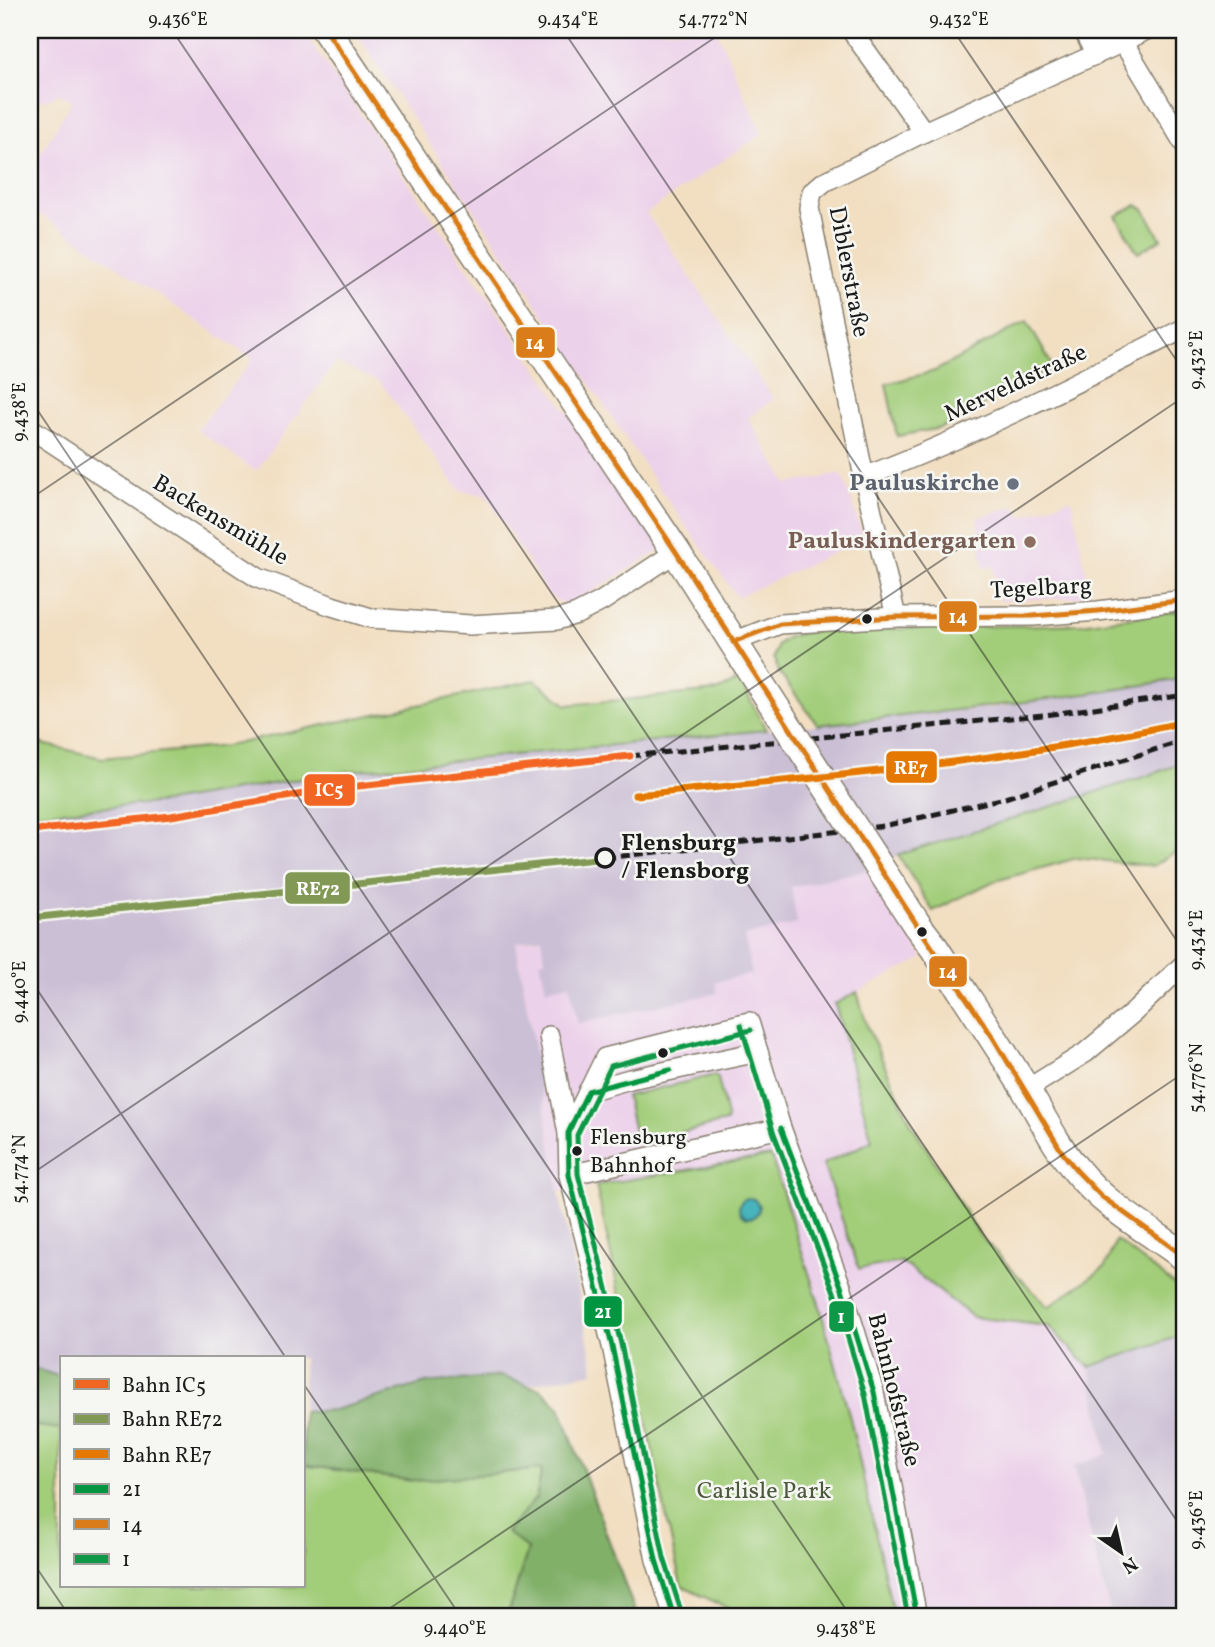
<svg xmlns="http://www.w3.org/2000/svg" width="1215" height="1647" viewBox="0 0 1215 1647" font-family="Vollkorn,serif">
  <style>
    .built { fill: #ecd1ea }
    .industrial { fill: #cbbfd5 }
    .green { fill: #a2cd79; stroke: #5f744a; stroke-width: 2 }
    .forest { fill: #81b069; stroke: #4e6642; stroke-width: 2 }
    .water { fill: #40b0b9; stroke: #2e666a; stroke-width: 2 }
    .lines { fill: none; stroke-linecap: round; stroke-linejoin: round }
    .street-casing { stroke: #877e6f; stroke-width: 22 }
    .secondary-casing { stroke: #877e6f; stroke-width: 31 }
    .street { stroke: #fff; stroke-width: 19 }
    .secondary { stroke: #fff; stroke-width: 28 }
    .rail { stroke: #1c1c1c; stroke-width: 5; stroke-dasharray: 10 5; stroke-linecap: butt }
    .secondary-bridge-casing { stroke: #877e6f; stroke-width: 31; stroke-linecap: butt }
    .secondary-bridge { stroke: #fff; stroke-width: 28 }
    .bus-1-casing { stroke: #f6f6f2; stroke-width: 10 }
    .bus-2-casing { stroke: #f6f6f2; stroke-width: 10 }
    .bus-3-casing { stroke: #f6f6f2; stroke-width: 10 }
    .bus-1 { stroke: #009641; stroke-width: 5 }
    .bus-2 { stroke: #d97c19; stroke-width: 5 }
    .bus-3 { stroke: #0e9847; stroke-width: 5 }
    .rail-1-casing { stroke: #f6f6f2; stroke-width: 12 }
    .rail-2-casing { stroke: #f6f6f2; stroke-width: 12 }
    .rail-3-casing { stroke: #f6f6f2; stroke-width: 12 }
    .rail-1 { stroke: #f26522; stroke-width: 7 }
    .rail-2 { stroke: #829955; stroke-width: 7 }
    .rail-3 { stroke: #e47801; stroke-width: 7 }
    .ticks { fill: none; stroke: #1c1c1c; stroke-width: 2; stroke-opacity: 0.45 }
    .worship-dot { fill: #6b7280; stroke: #f6f6f2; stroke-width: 2.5 }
    .education-dot { fill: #8d6e63; stroke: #f6f6f2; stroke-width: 2.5 }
    .bus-dot { fill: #1c1c1c; stroke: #f6f6f2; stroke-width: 2.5 }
    .stop-dot { fill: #f6f6f2; stroke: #1c1c1c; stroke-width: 3.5 }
    .labels { text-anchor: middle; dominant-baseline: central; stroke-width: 5; stroke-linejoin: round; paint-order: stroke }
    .bus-label { font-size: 22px; fill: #1c1c1c; stroke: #f6f6f2; text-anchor: start }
    .street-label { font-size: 24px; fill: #1c1c1c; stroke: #f6f6f2 }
    .worship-label { font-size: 24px; font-weight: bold; fill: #5b616d; stroke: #f6f6f2; text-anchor: end }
    .education-label { font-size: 24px; font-weight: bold; fill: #785e54; stroke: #f6f6f2; text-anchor: end }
    .stop-label { font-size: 24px; font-weight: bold; fill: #1c1c1c; stroke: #f6f6f2; text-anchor: start }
    .park-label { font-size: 24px; fill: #4b5a3d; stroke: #f6f6f2 }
    .line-badge { stroke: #f6f6f2; stroke-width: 2.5 }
    .badge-label { font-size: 19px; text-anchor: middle; font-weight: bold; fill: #fff }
    .neatline { fill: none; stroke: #1c1c1c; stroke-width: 2.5 }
    .ticks-label { font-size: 18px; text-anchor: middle; fill: #1c1c1c }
  </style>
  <rect width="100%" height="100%" fill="#f6f6f2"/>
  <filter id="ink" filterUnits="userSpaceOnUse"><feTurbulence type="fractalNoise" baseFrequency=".0143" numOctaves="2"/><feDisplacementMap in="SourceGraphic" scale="14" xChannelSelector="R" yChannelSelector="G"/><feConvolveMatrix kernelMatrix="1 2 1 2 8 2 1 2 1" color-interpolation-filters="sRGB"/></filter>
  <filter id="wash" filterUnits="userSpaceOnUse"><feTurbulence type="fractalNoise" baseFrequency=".00686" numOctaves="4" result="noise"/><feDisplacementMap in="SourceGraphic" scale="28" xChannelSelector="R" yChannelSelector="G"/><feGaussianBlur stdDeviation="1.57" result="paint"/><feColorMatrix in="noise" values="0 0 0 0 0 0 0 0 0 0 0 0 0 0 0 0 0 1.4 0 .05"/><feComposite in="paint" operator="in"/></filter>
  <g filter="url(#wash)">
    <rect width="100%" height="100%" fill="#f2dfc2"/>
    <g class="built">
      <polygon points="30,30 302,30 662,549 568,606 549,595 486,495 460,491 380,382 336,362 256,471 197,430 253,359 30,207 30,171 72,101 59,94 42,101 30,93"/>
      <polygon points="354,30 716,30 762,134 646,213 774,399 748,418 787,484 842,474 864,539 737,597 664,495"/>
      <polygon points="1069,499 1072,501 1091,597 999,601 993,566 983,568 977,518 1015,506 1021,517"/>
      <polygon points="867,870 923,958 835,1004 872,1142 823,1164 902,1262 973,1317 1048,1326 1089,1367 1107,1455 1074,1466 1111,1617 894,1617 851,1422 771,1156 559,1192 516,943"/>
    </g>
    <g class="industrial">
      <polygon points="1185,678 1185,762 1141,778 898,855 867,870 791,887 797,924 744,936 752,974 715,982 717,993 578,1023 570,984 546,989 540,961 545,960 542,937 516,943 559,1192 594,1372 315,1426 303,1426 303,1358 61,1358 61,1391 30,1380 30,814 167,802 341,772 991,708 1117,690"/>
      <polygon points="1185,1334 1185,1617 1111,1617 1074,1466 1107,1454 1089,1367"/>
    </g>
    <g class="green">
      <polygon points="1137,205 1144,209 1161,239 1138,253 1116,216"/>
      <polygon points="1027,321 1053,367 941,428 897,436 886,384 935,371"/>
      <path d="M1185 610V678C1063 700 941 712 818 725L778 671 774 658 778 644 788 637 811 631 1080 624Z"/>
      <polygon points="535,680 567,705 717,691 740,680 766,730 341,772 167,802 30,814 30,741 102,758 226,746"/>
      <polygon points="1185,762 1185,846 1153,866 1077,858 992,882 933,911 898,855 1141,778"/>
      <polygon points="857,992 868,1029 911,1123 980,1236 1048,1307 1105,1267 1116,1240 1185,1293 1185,1334 1089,1367 1048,1326 973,1317 902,1262 859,1269 823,1164 872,1141 835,1004"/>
      <polygon points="715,1075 718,1078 727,1117 726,1122 641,1143 636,1141 626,1096"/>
      <polygon points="771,1156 820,1307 851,1422 894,1617 747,1617 681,1586 596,1185"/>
      <polygon points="30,1425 61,1429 61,1586 303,1586 303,1465 413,1481 542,1469 536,1498 507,1532 528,1549 507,1617 30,1617"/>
    </g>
    <g class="forest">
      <polygon points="30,1367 61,1377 61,1429 30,1425"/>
      <polygon points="501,1376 542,1390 560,1407 637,1617 507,1617 528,1549 506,1532 536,1498 542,1469 413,1481 303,1465 303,1412 334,1410 426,1383"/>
    </g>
    <circle class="water" cx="749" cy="1208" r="10"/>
  </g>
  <g filter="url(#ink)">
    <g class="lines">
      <g class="street-casing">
        <g id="street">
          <polyline points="851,30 924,132"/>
          <polyline points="1083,30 1096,55"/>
          <polyline points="1123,42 1185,145"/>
          <polyline points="30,428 258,578 332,606 371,618 470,625 557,620 577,614 602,601 676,552"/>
          <path d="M864 477C976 434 1078 382 1185 328"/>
          <polyline points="896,617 864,477 809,208 812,192 824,182 924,132 1123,42 1146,30"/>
          <polyline points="733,642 780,624 896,617 1033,616 1098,611 1185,600"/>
          <polyline points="549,1036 568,1133 569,1175 612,1346 656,1560 674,1617"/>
          <polyline points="1026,1090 1085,1053 1134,1012 1185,963"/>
          <polyline points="588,1091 630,1079 758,1052"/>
          <polyline points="568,1133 605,1058 749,1022 781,1128 842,1289 874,1392 917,1617"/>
          <polyline points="569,1175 781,1128"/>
        </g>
      </g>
      <g class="secondary-casing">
        <g id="secondary">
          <polyline points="326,30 676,552 751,670"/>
          <path d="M917 925 933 946C964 994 996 1041 1026 1090 1042 1117 1056 1146 1077 1171 1107 1208 1148 1229 1185 1257"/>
        </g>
      </g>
      <use href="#street" class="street"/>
      <use href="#secondary" class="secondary"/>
      <g class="rail">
        <polyline points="630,756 1052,714 1185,695"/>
        <polyline points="605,858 884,826 1005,798 1185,740"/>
      </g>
      <g class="secondary-bridge-casing">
        <polyline id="secondary-bridge" points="751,670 917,925"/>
      </g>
      <use href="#secondary-bridge" class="secondary-bridge"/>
      <g class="bus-1-casing">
        <g id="bus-1">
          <polyline points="670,1070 588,1091 568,1133 569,1175 612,1346 656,1560 674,1617"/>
          <polyline points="781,1128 842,1289 874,1392 917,1617"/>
        </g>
      </g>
      <g class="bus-2-casing">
        <g id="bus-2">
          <polyline points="326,30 676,552 917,925 992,1036 1062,1152 1077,1171 1101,1196 1185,1257"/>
          <polyline points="733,642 780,624 896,617 1033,616 1098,611 1185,600"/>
        </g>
      </g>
      <g class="bus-3-casing">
        <g id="bus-3">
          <polyline points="741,1025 773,1131 834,1292 865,1394 908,1617"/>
          <polyline points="682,1614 664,1558 621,1344 578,1174 577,1135 611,1066 751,1030"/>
        </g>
      </g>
      <use href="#bus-1" class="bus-1"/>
      <use href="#bus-2" class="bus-2"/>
      <use href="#bus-3" class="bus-3"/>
      <g class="rail-1-casing">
        <polyline id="rail-1" points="30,831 171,816 340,788 630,756"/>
      </g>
      <g class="rail-2-casing">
        <polyline id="rail-2" points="30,918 605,858"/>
      </g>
      <g class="rail-3-casing">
        <path id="rail-3" d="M635 795C820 778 1004 762 1185 722"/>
      </g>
      <use href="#rail-1" class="rail-1"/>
      <use href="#rail-2" class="rail-2"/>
      <use href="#rail-3" class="rail-3"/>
    </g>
  </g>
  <path class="ticks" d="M172 30 1185 1533M563 30 1185 953M953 30 1185 373M30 399 851 1617M30 499 726 30M30 979 286 1358M30 1175 1185 396M303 1383 461 1617M30 1558 70 1617M377 1617 1185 1072"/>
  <circle class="worship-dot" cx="1013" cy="484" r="7"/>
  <circle class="education-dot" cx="1030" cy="542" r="7"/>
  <g class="bus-dot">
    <circle cx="867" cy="619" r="6"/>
    <circle cx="922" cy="932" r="6"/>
    <circle cx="663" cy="1053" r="6"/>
    <circle cx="577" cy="1151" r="6"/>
  </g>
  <circle class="stop-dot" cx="605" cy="858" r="9"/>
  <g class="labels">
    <g class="bus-label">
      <text x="590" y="1138">Flensburg<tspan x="590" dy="28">Bahnhof</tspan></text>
    </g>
    <g class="street-label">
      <text transform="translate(848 272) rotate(79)">Diblerstraße</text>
      <text transform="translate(1016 384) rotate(-25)">Merveldstraße</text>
      <text transform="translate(220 521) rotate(31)">Backensmühle</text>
      <text transform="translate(1041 589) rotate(-3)">Tegelbarg</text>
      <text transform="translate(893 1390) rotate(76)">Bahnhofstraße</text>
    </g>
    <g class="worship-label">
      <text x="999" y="484">Pauluskirche</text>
    </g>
    <g class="education-label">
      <text x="1016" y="542">Pauluskindergarten</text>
    </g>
    <g class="stop-label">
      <text x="621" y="844">Flensburg<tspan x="621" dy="28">/ Flensborg</tspan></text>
    </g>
    <g class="park-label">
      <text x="764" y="1492">Carlisle Park</text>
    </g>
  </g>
  <g class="line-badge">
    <rect x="515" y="326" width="41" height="33" rx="7" fill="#d97c19"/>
    <rect x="938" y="600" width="40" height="33" rx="7" fill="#d97c19"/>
    <rect x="885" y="750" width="53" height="34" rx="7" fill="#e47801"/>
    <rect x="303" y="773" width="53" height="34" rx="7" fill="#f26522"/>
    <rect x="284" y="871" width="67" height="34" rx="7" fill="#829955"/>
    <rect x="928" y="955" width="40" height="33" rx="7" fill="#d97c19"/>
    <rect x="583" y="1295" width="40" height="33" rx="7" fill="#009641"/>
    <rect x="828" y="1300" width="27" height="33" rx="7" fill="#0e9847"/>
  </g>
  <g class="badge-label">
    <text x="535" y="349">14</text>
    <text x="958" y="623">14</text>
    <text x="911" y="774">RE7</text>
    <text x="329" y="796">IC5</text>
    <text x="318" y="895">RE72</text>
    <text x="948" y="978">14</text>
    <text x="603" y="1318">21</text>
    <text x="841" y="1323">1</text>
  </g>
  <rect width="1215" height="1647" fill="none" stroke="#f6f6f2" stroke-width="77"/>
  <rect x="60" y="1356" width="245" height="231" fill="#f6f6f2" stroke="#9f9f9c" stroke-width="2"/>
  <rect x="74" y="1379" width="35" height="10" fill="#f26522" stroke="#9f9f9c" stroke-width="2"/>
  <text x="122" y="1392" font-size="21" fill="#1c1c1c">Bahn IC5</text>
  <rect x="74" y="1414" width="35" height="10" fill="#829955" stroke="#9f9f9c" stroke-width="2"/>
  <text x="122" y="1426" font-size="21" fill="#1c1c1c">Bahn RE72</text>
  <rect x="74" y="1449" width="35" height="10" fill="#e47801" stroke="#9f9f9c" stroke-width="2"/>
  <text x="122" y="1462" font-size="21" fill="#1c1c1c">Bahn RE7</text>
  <rect x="74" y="1484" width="35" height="10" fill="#009641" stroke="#9f9f9c" stroke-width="2"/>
  <text x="122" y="1496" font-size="21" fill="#1c1c1c">21</text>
  <rect x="74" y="1519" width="35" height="10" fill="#d97c19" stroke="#9f9f9c" stroke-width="2"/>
  <text x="122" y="1532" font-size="21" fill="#1c1c1c">14</text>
  <rect x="74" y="1554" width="35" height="10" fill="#0e9847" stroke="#9f9f9c" stroke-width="2"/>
  <text x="122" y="1566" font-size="21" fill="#1c1c1c">1</text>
  <g transform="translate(1121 1552) rotate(146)" stroke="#f6f6f2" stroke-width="5" paint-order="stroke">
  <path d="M0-5L12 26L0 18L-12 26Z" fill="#1c1c1c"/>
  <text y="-10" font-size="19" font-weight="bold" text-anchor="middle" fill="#1c1c1c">N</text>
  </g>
  <rect x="38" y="38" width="1138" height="1570" class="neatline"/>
  <g class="ticks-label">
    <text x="178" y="25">9.436°E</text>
    <text x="568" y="25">9.434°E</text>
    <text x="713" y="25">54.772°N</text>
    <text x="959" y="25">9.432°E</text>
    <text transform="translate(1196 360) rotate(-90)" y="6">9.432°E</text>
    <text transform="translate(19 412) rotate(-90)" y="6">9.438°E</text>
    <text transform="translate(1196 940) rotate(-90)" y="6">9.434°E</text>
    <text transform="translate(19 992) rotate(-90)" y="6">9.440°E</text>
    <text transform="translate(1196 1078) rotate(-90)" y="6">54.776°N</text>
    <text transform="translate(19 1169) rotate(-90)" y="6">54.774°N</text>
    <text transform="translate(1196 1520) rotate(-90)" y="6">9.436°E</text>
    <text x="455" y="1634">9.440°E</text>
    <text x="846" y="1634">9.438°E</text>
  </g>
</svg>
